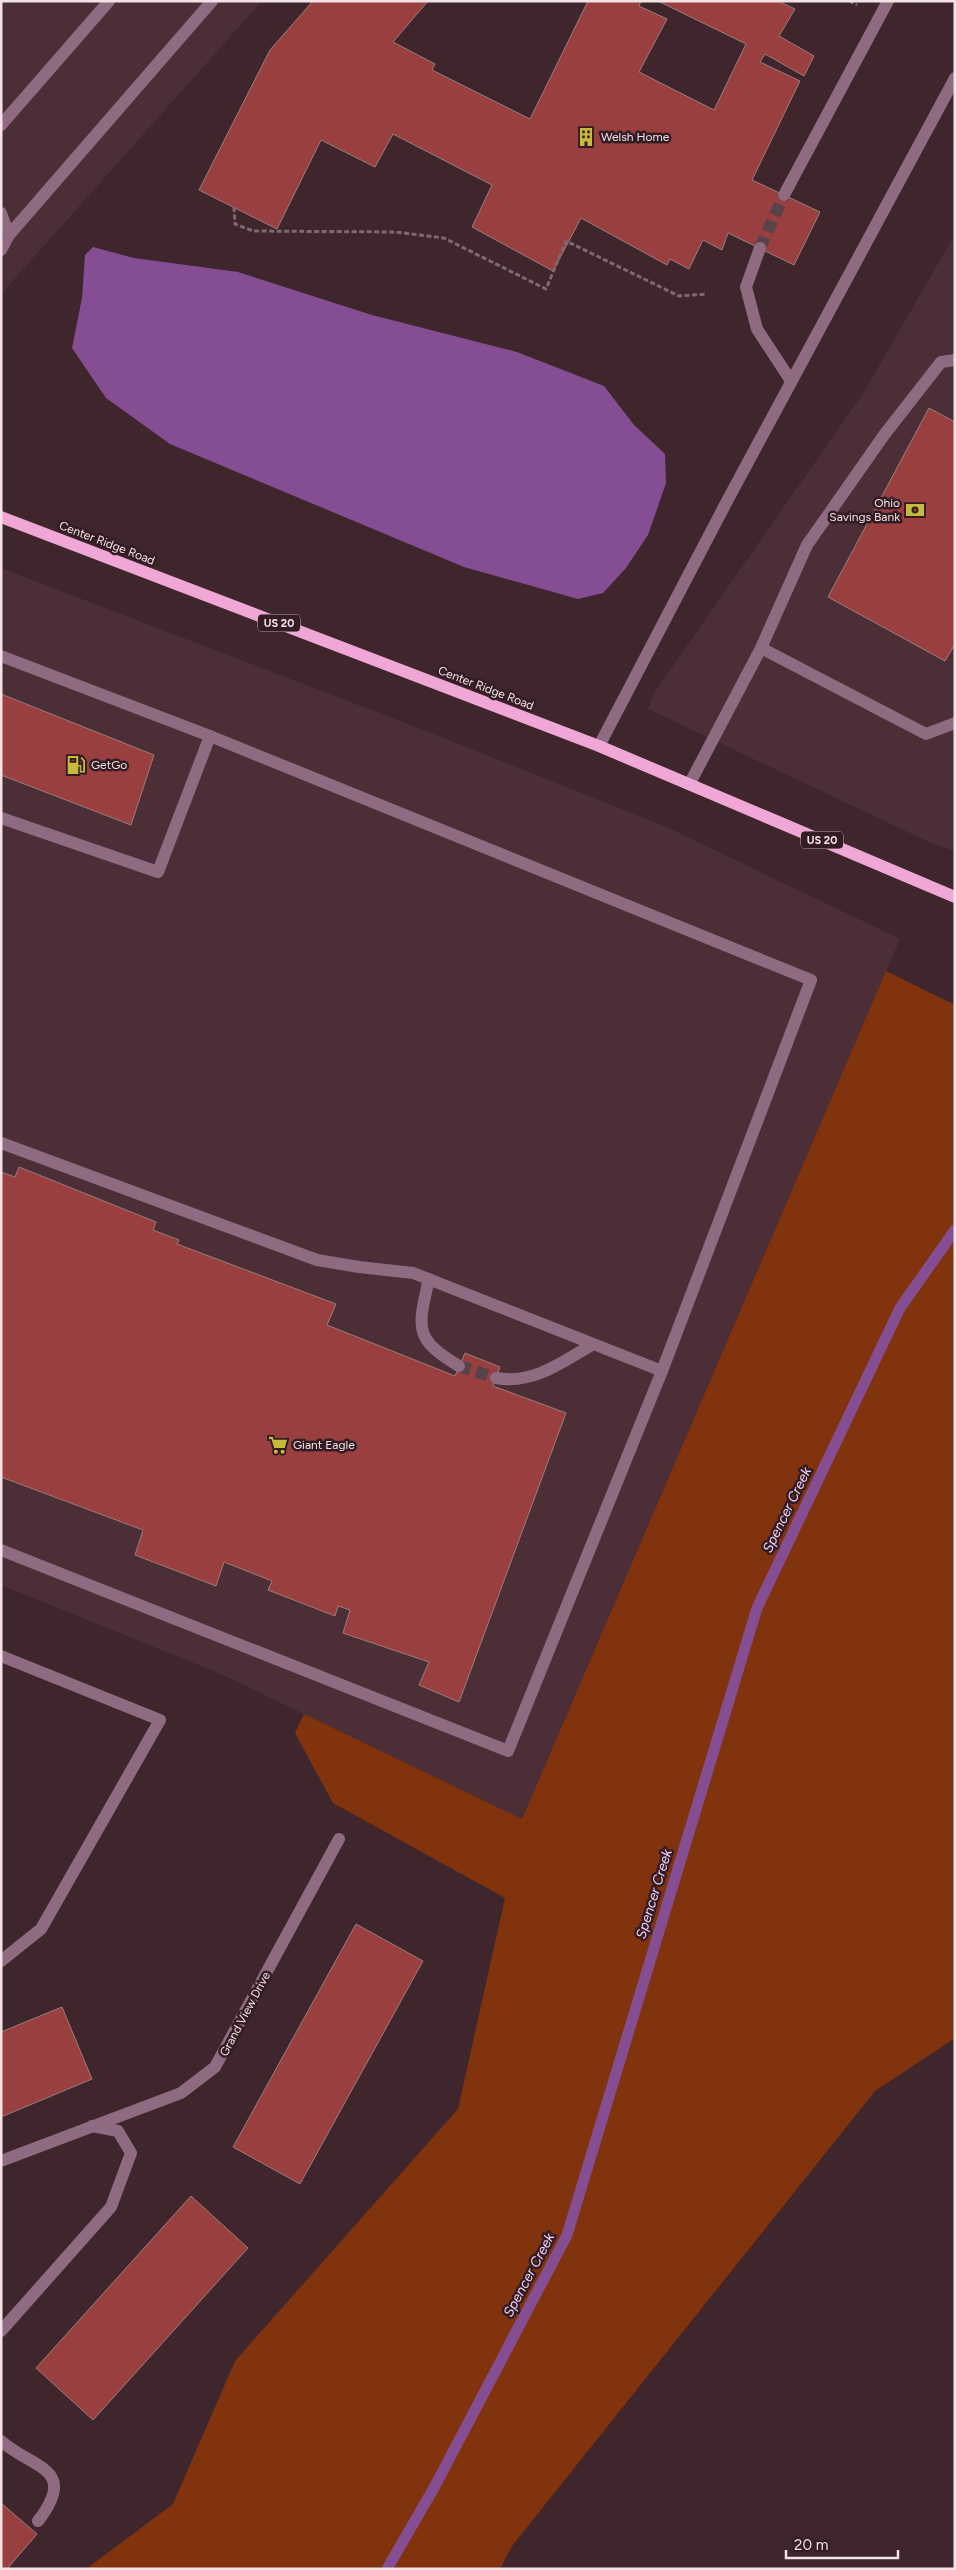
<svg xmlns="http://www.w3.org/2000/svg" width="956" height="2570" viewBox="0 0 956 2570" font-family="Figtree,sans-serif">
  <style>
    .built { fill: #4c2e37 }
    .green { fill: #81330e }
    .water { fill: #864e92 }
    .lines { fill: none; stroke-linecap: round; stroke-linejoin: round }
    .stream { stroke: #864e92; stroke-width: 11 }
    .building { fill: #993f40; stroke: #9c7d7c }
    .minor-tunnel { stroke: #594248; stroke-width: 12; stroke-dasharray: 12 6; stroke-linecap: butt }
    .path { stroke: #7f696f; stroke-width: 3; stroke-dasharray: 5 2.5; stroke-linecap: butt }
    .minor { stroke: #8f6b82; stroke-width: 12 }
    .major { stroke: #f0a7d6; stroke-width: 12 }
    .labels { text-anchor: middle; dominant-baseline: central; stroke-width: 5; stroke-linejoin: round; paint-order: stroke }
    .shield { fill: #331c23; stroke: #b9a7ac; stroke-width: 1 }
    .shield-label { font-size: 11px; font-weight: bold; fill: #f3e2e6 }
    .poi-label { font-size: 12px; fill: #f3e2e6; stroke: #331c23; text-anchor: start }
    .street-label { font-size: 12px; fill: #f3e2e6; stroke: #331c23 }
    .water-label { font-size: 14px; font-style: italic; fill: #f0d1f7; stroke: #331c23 }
  </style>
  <rect width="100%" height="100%" fill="#3e262c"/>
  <g class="built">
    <polygon points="1,1 262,1 1,294"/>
    <polygon points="955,234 955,851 929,842 648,709 654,693 864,392"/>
    <polygon points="1,568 429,732 669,828 900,939 522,1819 221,1674 1,1585"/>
  </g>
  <polygon class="green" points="886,971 955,1005 955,2038 875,2091 512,2546 500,2569 86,2569 173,2504 235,2361 458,2109 505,1898 333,1803 295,1733 304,1714 522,1819"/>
  <polygon class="water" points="93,247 134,258 238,272 372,315 517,352 604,386 634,425 665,454 666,483 648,535 626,568 603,593 578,599 464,567 170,444 106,398 72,348 82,298 85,255"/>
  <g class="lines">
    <polyline class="stream" points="387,2569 435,2486 567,2235 757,1608 900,1308 955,1230"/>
  </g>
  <g class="building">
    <polygon points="313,1 428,1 393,42 435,64 432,70 530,119 588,1 641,1 639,6 667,19 639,72 714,110 746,44 658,1 778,1 795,9 779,36 814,56 804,76 765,54 760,62 800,81 752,180 820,212 794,265 728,233 722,250 703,240 689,269 670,259 667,265 581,218 553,271 472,227 492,185 393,134 375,167 321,140 277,229 199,190 270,50"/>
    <polygon points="929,408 955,422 955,644 945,661 828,597"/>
    <polygon points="1,694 154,755 131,825 1,775"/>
    <polygon points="19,1167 156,1222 153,1230 179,1240 177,1244 336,1304 327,1325 455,1376 465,1353 500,1367 493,1386 566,1413 459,1702 419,1685 429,1662 343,1633 350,1610 338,1606 335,1616 268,1590 272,1581 224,1562 216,1586 135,1555 143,1530 1,1477 1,1172 15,1177"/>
    <polygon points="356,1924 423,1961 300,2184 233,2147"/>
    <polygon points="62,2007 92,2079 1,2117 1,2032"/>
    <polygon points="191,2196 248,2248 93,2420 36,2368"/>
    <polygon points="1,2503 37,2534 7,2569 1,2569"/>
  </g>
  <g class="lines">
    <g class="minor-tunnel">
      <polyline points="760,248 784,195"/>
      <polyline points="459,1366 496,1378"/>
    </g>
    <g class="path">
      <polyline points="849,1 857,5"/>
      <polyline points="234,207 235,224 253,231 395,232 444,238 546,289 566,241 679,296 707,294"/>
    </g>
    <g class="minor">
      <polyline points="1,125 109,1"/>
      <polyline points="784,195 888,1"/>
      <polyline points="1,213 9,235"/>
      <polyline points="760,248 746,287 757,329 791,381"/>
      <polyline points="1,250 9,235 212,1"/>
      <polyline points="761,648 807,545 884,435 941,362 955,360"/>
      <polyline points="1,656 210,736 811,980 662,1371 413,1273 359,1267 317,1260 1,1143"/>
      <polyline points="599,746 726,503 955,78"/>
      <polyline points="690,783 761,648 926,734 955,723"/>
      <polyline points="1,818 158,872 210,736"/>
      <path d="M429 1279C418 1327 413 1339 459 1366"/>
      <path d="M496 1378C532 1385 563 1362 593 1344"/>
      <polyline points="1,1550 508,1751 662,1371"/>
      <polyline points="1,1656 160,1720 41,1929 1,1961"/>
      <polyline points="1,2161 181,2093 215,2067 339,1839"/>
      <polyline points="1,2331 111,2207 131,2153 118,2131 92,2126"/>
      <path d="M1 2441C33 2469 79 2468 38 2521"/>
    </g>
    <polyline class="major" points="1,517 599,746 955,897"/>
  </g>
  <defs>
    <g id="building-bare" transform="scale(1.5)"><path d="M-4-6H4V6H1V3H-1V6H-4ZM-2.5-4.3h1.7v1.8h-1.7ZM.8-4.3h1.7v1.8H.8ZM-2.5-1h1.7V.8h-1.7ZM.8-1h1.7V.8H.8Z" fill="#c7bb3c" stroke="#331c23" stroke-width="2.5" paint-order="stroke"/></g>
    <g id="bank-bare" transform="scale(1.5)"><path d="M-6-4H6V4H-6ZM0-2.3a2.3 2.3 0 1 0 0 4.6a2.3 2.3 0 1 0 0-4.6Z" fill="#c7bb3c" stroke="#331c23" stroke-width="2.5" paint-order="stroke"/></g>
    <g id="fuel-bare" transform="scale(1.5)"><path d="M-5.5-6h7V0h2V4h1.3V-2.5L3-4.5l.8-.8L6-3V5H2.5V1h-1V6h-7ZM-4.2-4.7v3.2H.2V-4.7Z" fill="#c7bb3c" stroke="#331c23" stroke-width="2.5" paint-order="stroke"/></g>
    <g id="supermarket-bare" transform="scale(1.5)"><path d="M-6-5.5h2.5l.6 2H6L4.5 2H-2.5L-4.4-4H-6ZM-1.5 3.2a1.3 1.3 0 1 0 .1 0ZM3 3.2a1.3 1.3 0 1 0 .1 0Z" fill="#c7bb3c" stroke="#331c23" stroke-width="2.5" paint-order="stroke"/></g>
  </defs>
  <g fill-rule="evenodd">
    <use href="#building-bare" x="586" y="137"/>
    <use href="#bank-bare" x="915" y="510"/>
    <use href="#fuel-bare" x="76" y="765"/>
    <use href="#supermarket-bare" x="278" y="1445"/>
  </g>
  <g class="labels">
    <g class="shield">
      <rect x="258" y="614.5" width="42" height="17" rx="4"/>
      <rect x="801" y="831.5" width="42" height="17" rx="4"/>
    </g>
    <g class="shield-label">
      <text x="279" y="623">US 20</text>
      <text x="822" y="840">US 20</text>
    </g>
    <g class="poi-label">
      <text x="601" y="137">Welsh Home</text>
      <text x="900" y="503" text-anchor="end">Ohio<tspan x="900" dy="14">Savings Bank</tspan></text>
      <text x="91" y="765">GetGo</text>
      <text x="293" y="1445">Giant Eagle</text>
    </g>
    <g class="street-label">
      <text transform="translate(107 543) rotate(21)">Center Ridge Road</text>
      <text transform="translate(486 688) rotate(21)">Center Ridge Road</text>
      <text transform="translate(245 2014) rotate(-62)">Grand View Drive</text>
    </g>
    <g class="water-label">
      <text transform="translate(787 1510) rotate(-64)">Spencer Creek</text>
      <text transform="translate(654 1894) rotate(-73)">Spencer Creek</text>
      <text transform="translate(529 2275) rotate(-62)">Spencer Creek</text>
    </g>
  </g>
  <rect width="956" height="2570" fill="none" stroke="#f3e2e6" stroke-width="5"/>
  <path d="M786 2550v8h112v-8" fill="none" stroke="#f3e2e6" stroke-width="2.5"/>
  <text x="794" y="2550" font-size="15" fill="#f3e2e6" stroke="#331c23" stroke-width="4" paint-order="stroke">20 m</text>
</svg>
